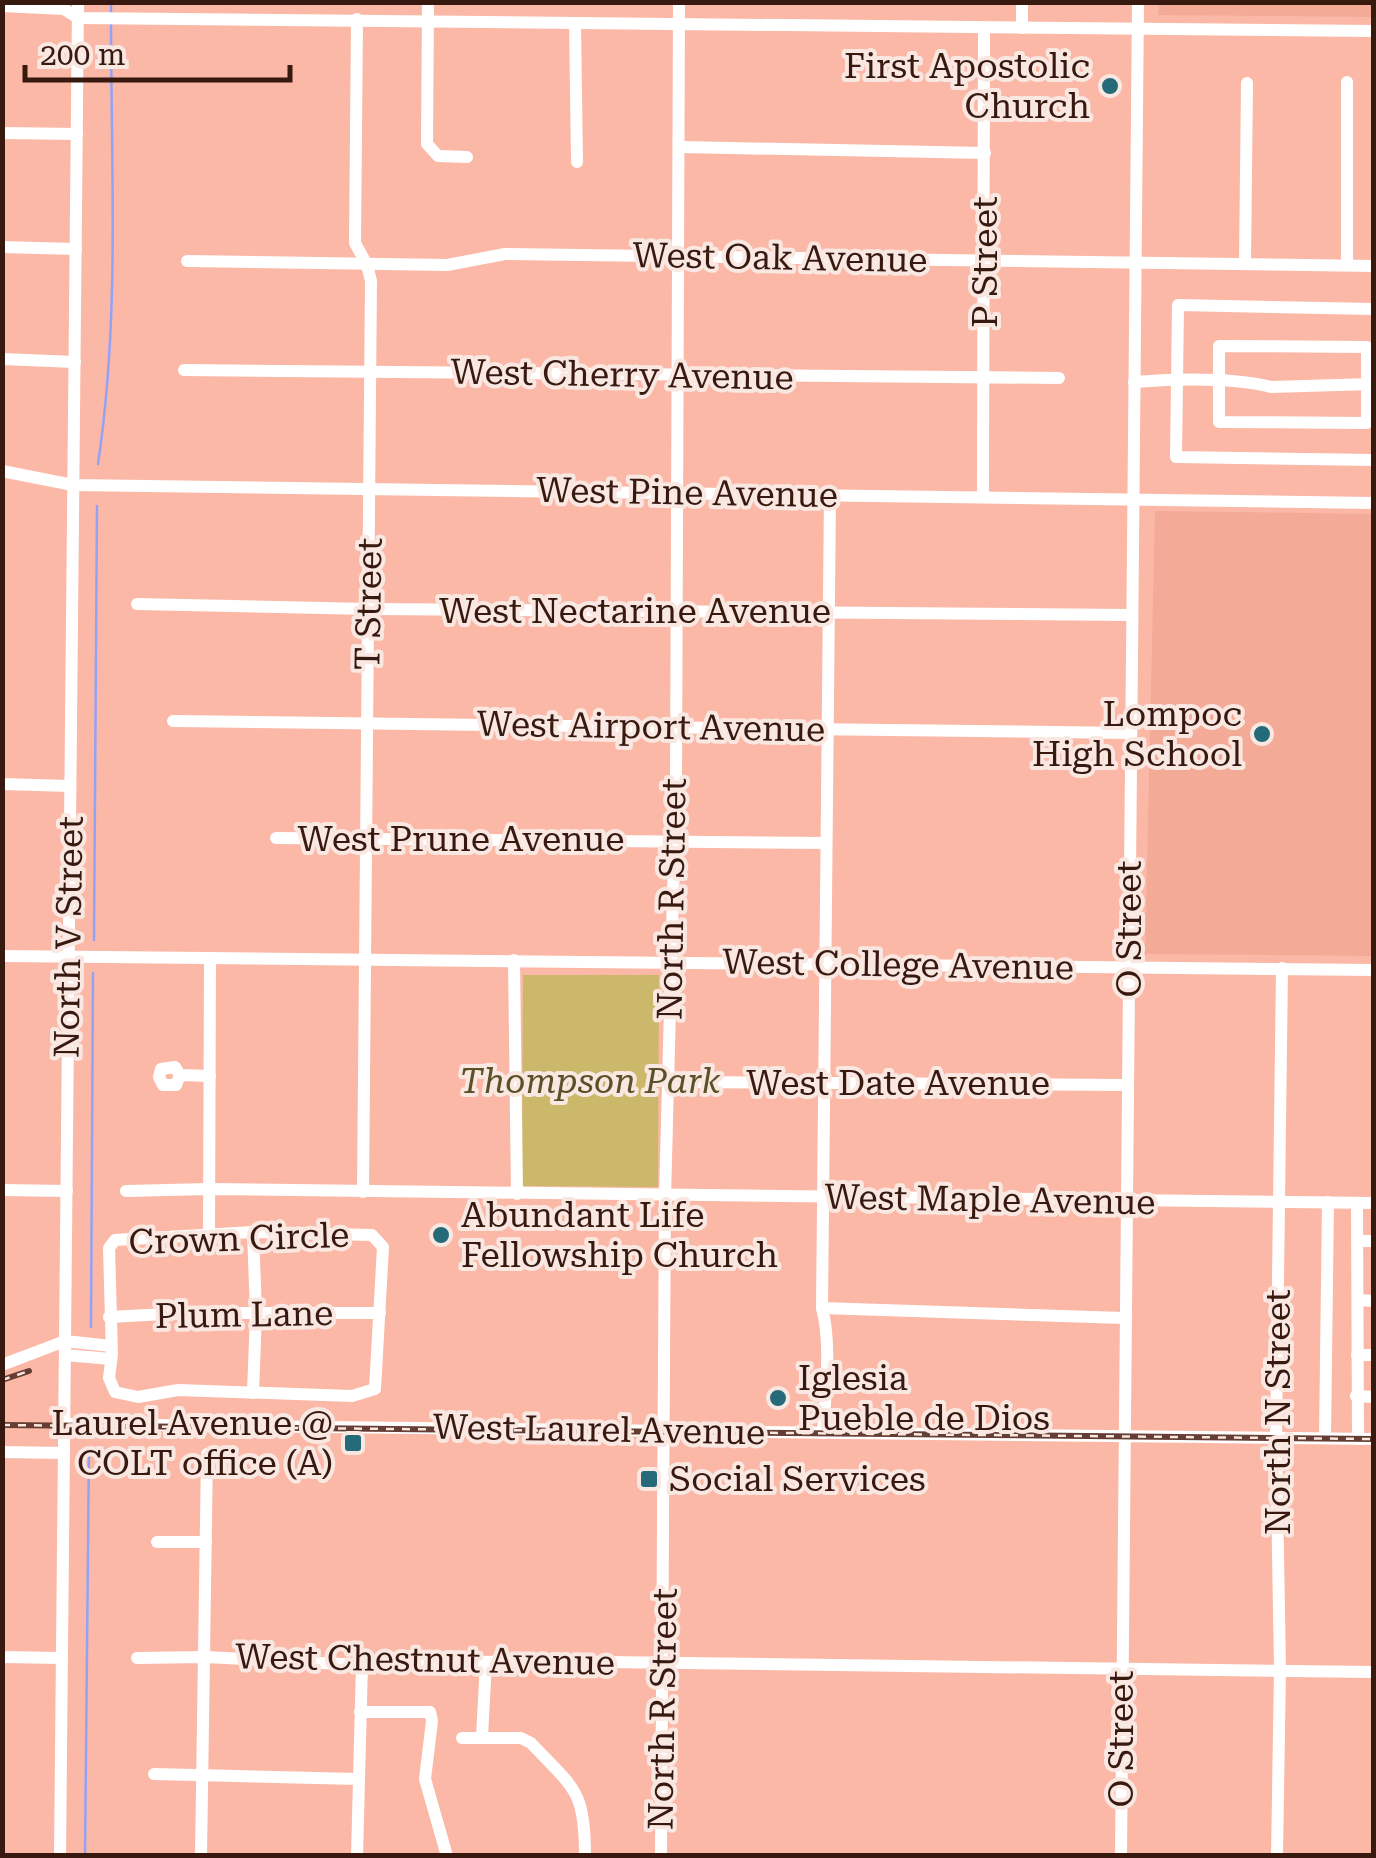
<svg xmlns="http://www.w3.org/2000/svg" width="1376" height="1858" viewBox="0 0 1376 1858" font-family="'Roboto Serif',serif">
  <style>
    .built { fill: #f3ab97 }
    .green { fill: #cbb86a }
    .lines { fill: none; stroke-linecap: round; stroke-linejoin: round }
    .stream { stroke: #94a2f6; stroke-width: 2.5 }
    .minor { stroke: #fff; stroke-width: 12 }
    .rail-casing { stroke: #653e33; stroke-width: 6 }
    .rail { stroke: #f9e7e2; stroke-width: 2.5; stroke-dasharray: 8; stroke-linecap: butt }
    .poi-dot { fill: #246a79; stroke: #f9e7e2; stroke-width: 4 }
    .labels { text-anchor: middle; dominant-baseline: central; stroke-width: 8; stroke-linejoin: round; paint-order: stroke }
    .poi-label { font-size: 35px; fill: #381910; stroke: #f9e7e2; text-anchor: end }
    .street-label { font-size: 35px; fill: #381910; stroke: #f9e7e2 }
    .park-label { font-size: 35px; font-style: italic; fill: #5b5128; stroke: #f9e7e2 }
  </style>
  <rect width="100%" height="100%" fill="#fbb8a6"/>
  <g class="built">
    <polygon points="1159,3 1373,3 1373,17 1158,15"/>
    <polygon points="1155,511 1373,514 1373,956 1145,954"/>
  </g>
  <polygon class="green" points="523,975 659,975 658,1187 522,1186"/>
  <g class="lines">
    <g class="stream">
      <polyline points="111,13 111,2"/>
      <path d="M98 464C120 317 111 169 111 21"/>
      <polyline points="94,940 97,506"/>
      <polyline points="91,1327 93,973"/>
      <polyline points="85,1856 89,1447"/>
    </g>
    <g class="minor">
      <polyline points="428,2 427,144 438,156 467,157"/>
      <polyline points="2,6 64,9 78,18 1374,31"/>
      <polyline points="357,19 355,243 367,265 371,281 363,1192"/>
      <polyline points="575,23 577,162"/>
      <polyline points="1022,28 1022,2"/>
      <polyline points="2,133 77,134"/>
      <polyline points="681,147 985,153"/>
      <polyline points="2,247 76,249"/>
      <polyline points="187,261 447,265 505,254 1374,266"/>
      <polyline points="1245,262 1247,83"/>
      <polyline points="1347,265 1347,82"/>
      <polyline points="1374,309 1178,305 1176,457 1374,460"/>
      <polygon points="1219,346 1367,347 1367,423 1219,422"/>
      <polyline points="2,359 75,362"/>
      <polyline points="184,370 1059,378"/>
      <path d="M1134 382C1174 379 1231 377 1271 387L1371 384"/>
      <polyline points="2,471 73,485 1374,503"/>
      <polyline points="983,496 984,28"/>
      <polyline points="137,604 369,609 1132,615"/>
      <polyline points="173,721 1129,733"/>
      <polyline points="2,784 70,786"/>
      <polyline points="276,838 826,843"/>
      <polyline points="2,956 1374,970"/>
      <polyline points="514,960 517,1194"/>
      <polyline points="180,1075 176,1085 163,1085 159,1077 161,1069 175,1067 180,1075 210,1076"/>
      <polyline points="669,1082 1127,1085"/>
      <polyline points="2,1190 67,1191"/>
      <polyline points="126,1191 208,1189 1374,1203"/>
      <polyline points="1357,1203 1358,1439"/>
      <polygon points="253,1232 372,1235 383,1247 375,1389 352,1396 178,1390 138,1397 115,1392 109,1378 112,1354 109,1248 115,1240"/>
      <polyline points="209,1234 210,959"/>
      <polyline points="1358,1241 1374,1241"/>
      <polyline points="1358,1300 1374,1301"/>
      <polyline points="822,1308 1124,1318"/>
      <polyline points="109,1317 184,1313 380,1313"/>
      <polyline points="65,1355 111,1359"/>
      <polyline points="1357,1355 1374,1355"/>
      <polyline points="2,1365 65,1341 111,1346"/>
      <polyline points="253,1393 256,1313 253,1232"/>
      <polyline points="1356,1396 1374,1397"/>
      <polyline points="64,1424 1374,1439"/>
      <path d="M823 1433C825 1393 832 1347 822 1308L830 494"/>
      <polyline points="1325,1438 1328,1202"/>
      <polyline points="2,1452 64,1453"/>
      <polyline points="157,1542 206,1542"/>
      <polyline points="2,1657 62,1658"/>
      <polyline points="137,1658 205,1657 362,1665 525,1661 1374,1672"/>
      <polyline points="360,1712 430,1712 432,1721 425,1779 447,1856"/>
      <polyline points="482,1737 486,1662"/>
      <path d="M462 1738H521L531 1743C574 1789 585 1789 585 1856"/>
      <polyline points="154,1774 358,1779"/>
      <polyline points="60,1856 78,2"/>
      <polyline points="201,1856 207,1454"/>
      <polyline points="357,1856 362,1665"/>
      <polyline points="661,1856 665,1197 676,783 679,2"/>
      <polyline points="1121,1856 1138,2"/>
      <polyline points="1277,1856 1280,1669 1276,1437 1282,968"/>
    </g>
    <g class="rail-casing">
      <g id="rail">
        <polyline points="2,1380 29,1371"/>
        <polyline points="2,1425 1374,1439"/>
      </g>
    </g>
    <use href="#rail" class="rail"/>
  </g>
  <g class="poi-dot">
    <circle cx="1110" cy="86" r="10"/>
    <circle cx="1262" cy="734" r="10"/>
    <circle cx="441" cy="1235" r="10"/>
    <circle cx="778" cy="1398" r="10"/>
    <rect x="343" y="1433" width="20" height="20" rx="5"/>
    <rect x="639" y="1469" width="20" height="20" rx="5"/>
  </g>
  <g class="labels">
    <g class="poi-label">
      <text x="1090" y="66">First Apostolic<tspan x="1090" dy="40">Church</tspan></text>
      <text x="1242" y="714">Lompoc<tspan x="1242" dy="40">High School</tspan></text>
      <text x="461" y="1215" text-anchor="start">Abundant Life<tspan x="461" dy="40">Fellowship Church</tspan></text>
      <text x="798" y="1378" text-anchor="start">Iglesia<tspan x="798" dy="40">Pueble de Dios</tspan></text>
      <text x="333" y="1423">Laurel Avenue @<tspan x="333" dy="40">COLT office (A)</tspan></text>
      <text x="669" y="1479" text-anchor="start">Social Services</text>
    </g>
    <g class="street-label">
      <text transform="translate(780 258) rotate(1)">West Oak Avenue</text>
      <text transform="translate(985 262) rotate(-90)">P Street</text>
      <text transform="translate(622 375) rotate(1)">West Cherry Avenue</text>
      <text transform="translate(687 493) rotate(1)">West Pine Avenue</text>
      <text transform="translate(369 604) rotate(-89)">T Street</text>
      <text x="635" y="611">West Nectarine Avenue</text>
      <text transform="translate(651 727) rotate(1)">West Airport Avenue</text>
      <text x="461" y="839">West Prune Avenue</text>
      <text transform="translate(672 899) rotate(-89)">North R Street</text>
      <text transform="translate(1129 929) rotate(-90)">O Street</text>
      <text transform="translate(69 937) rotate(-89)">North V Street</text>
      <text transform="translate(898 965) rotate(1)">West College Avenue</text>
      <text x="898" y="1083">West Date Avenue</text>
      <text transform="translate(990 1200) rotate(1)">West Maple Avenue</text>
      <text transform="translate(239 1239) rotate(-2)">Crown Circle</text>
      <text transform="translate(244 1315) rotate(-1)">Plum Lane</text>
      <text transform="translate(1278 1412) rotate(-90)">North N Street</text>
      <text transform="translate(599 1430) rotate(1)">West Laurel Avenue</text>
      <text transform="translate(425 1660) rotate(1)">West Chestnut Avenue</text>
      <text transform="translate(663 1709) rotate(-89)">North R Street</text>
      <text transform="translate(1121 1739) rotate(-90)">O Street</text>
    </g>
    <g class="park-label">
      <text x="590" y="1081">Thompson Park</text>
    </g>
  </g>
  <rect width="1376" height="1858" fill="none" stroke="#381910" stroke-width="10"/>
  <path d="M25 65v15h265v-15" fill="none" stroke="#381910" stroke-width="5"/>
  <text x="40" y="65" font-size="30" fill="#381910" stroke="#f9e7e2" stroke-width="8" paint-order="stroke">200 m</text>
</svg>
